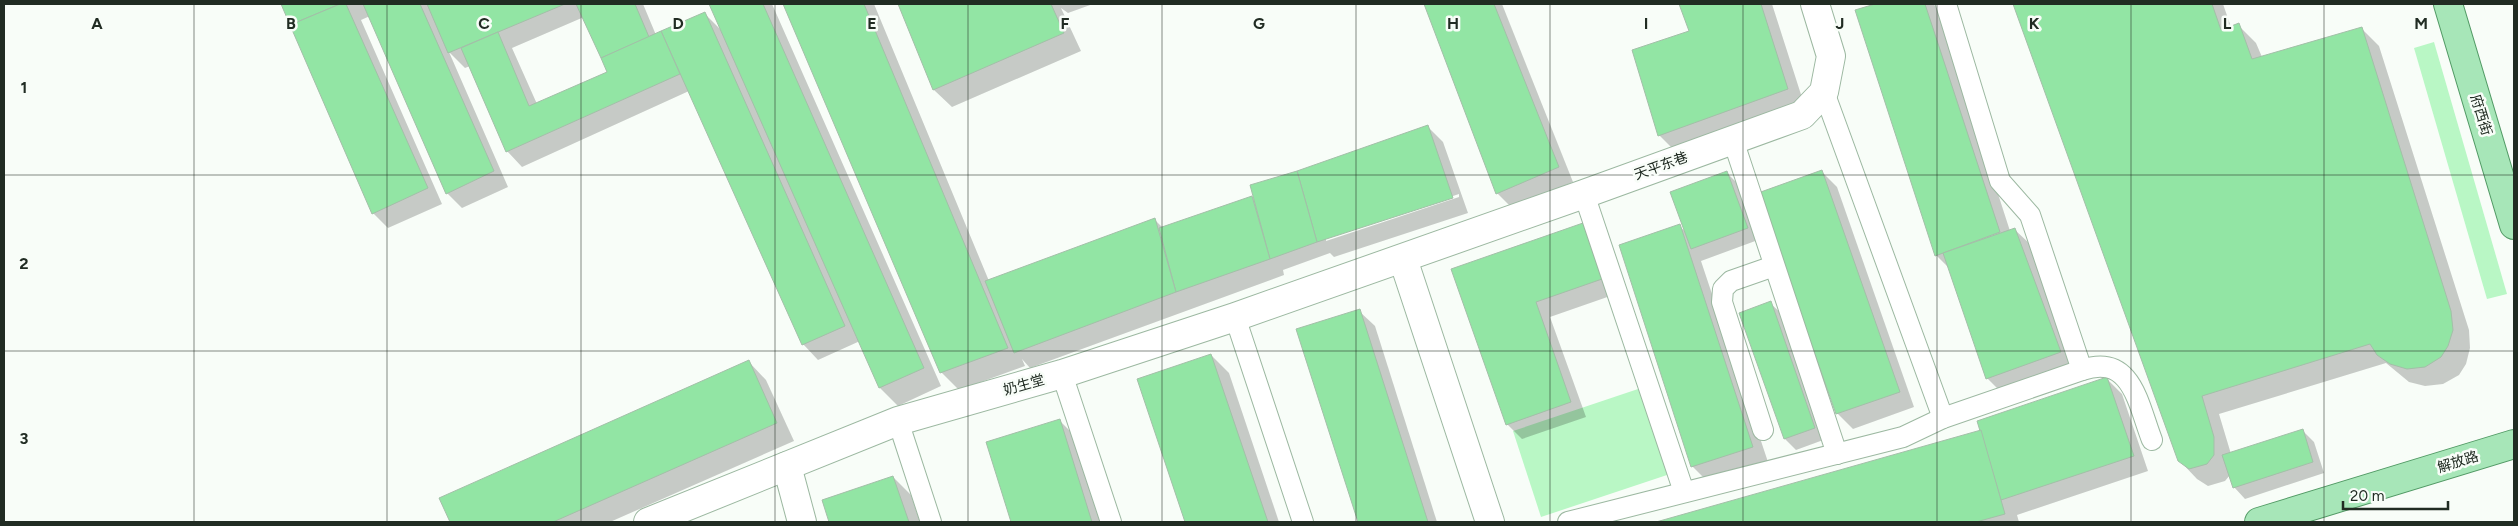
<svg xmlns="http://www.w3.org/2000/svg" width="2518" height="526" viewBox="0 0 2518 526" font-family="Figtree,'Noto Sans SC',sans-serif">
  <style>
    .green { fill: #b9f7c5 }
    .shadow { fill: #0003; fill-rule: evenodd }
    .building { fill: #92e5a4; stroke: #a3bfa8 }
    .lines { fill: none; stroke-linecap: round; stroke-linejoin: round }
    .service-casing { stroke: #9cb8a1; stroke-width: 22 }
    .minor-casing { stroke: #9cb8a1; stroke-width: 30 }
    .primary-casing { stroke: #529a65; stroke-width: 30 }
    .service { stroke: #fff; stroke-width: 20 }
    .minor { stroke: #fff; stroke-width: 28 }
    .primary { stroke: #a7e6b8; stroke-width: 28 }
    .grid { fill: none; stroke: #212c23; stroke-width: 1; stroke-opacity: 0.55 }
    .labels { text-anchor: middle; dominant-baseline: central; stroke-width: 5; stroke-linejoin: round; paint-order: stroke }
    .street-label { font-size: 14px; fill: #212c23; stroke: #f8fdf8 }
    .grid-label { font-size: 16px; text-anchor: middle; font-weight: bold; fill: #212c23; stroke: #f8fdf8; stroke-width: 5; stroke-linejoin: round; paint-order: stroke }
  </style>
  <rect width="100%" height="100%" fill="#f8fdf8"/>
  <g class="green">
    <polygon points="2434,42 2507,294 2487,299 2414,48"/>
    <polygon points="1641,388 1670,474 1541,517 1513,431"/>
  </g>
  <g class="shadow">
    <path d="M282 4H643L656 35 705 14 723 32 711 4H772L941 386 898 406 880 388 860 341 818 360 803 344 689 91 522 167 507 151 470 66 465 68 449 52 508 187 462 208 447 193 370 16 361 20 442 204 388 228 373 213ZM584 17 608 72 537 104 512 48Z"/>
    <path d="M784 4H874L989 281 1154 219 1163 228 1252 198 1256 201 1297 173 1427 126 1443 142 1468 213 1334 257 1330 253 1283 270 1284 275 1030 368 1022 359 1025 366 959 390 941 372ZM1459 194V197L1326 241V238Z"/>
    <polygon points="899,4 1093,4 1068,13 1061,8 1081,51 952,107 934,90"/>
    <polygon points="1425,4 1502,4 1573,182 1512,208 1497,193"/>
    <polygon points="1680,4 1772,4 1805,107 1677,153 1659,135 1691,32"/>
    <polygon points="1879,4 1933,4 1938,8 2010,231 2014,229 2030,244 2075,367 2003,394 1988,379 1950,269 1936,255 1856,11"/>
    <polygon points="2014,4 2223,4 2231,27 2238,25 2256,43 2262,57 2361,28 2379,46 2469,330 2470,348 2466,364 2459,375 2443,384 2425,386 2409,382 2386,363 2219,414 2231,454 2303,431 2314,442 2324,473 2245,499 2234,487 2230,475 2225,481 2208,486 2197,479 2179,460"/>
    <polygon points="1822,172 1837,187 1914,407 1853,429 1837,413"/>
    <polygon points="1727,173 1738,184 1758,240 1701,261 1768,462 1708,482 1692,466 1679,226 1686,232"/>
    <polygon points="1582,224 1598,240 1616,294 1550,317 1586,417 1522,439 1507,424 1453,270"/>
    <polygon points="1770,303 1782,314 1826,439 1796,450 1785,439"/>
    <polygon points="1359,311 1375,326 1437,522 1359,522 1298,330"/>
    <polygon points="1211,355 1229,373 1279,522 1186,522 1138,380"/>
    <polygon points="749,362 766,380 794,441 610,522 452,522 441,498"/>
    <polygon points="2107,379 2122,394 2148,471 2017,515 2019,522 1661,522 1982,431"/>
    <polygon points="1060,421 1077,438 1104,522 1013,522 988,443"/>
    <polygon points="893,477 911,495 920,522 831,522 823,500"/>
  </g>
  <g class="building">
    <polygon points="281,4 340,4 290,25"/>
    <polygon points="340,4 346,4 428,188 372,214 290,25"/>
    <polygon points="363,4 420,4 494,171 446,194"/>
    <polygon points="427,4 565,4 448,53"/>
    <polygon points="576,4 635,4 649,37 601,58"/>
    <polygon points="709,4 763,4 924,368 879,388"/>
    <polygon points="783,4 864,4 1008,348 940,373"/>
    <polygon points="898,4 1051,4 1064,33 933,90"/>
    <polygon points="1424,4 1494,4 1559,167 1496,194"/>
    <polygon points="1679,4 1761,4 1788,89 1658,136 1632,50 1689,31"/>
    <polygon points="1875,4 1925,4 2000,232 1935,256 1855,10"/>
    <polygon points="2013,4 2212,4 2221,30 2239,23 2252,59 2362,27 2451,311 2453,330 2448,346 2441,357 2425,367 2407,369 2390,364 2377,355 2370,344 2202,396 2214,437 2214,455 2207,464 2189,469 2178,461"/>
    <polygon points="705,12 845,326 802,345 661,31"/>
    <polygon points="661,31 680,74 506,152 461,48 498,32 529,106 607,72 601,58"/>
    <polygon points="1428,125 1453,198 1317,242 1297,171"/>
    <polygon points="1822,170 1900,392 1836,414 1758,193"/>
    <polygon points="1297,171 1317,242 1270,259 1250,185"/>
    <polygon points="1727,171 1748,228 1691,249 1670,192"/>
    <polygon points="1252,196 1270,259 1176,292 1159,228"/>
    <polygon points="1155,218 1176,292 1014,353 985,281"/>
    <polygon points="1583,223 1602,279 1536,302 1571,402 1506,425 1451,269"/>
    <polygon points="1680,224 1753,447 1691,467 1619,245"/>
    <polygon points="2015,228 2061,352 1986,379 1943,253"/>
    <polygon points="1771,301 1815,428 1784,439 1739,313"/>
    <polygon points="1360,309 1428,522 1358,522 1296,329"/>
    <polygon points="1211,354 1268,522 1185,522 1137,379"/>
    <polygon points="749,360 777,423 553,522 450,522 439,498"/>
    <polygon points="2107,377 2134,456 2001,500 1977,421"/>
    <polygon points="1060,419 1092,522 1011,522 986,442"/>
    <polygon points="2303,429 2313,462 2233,488 2222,455"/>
    <polygon points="1981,430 2005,514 1976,522 1656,522"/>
    <polygon points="893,476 909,522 829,522 822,500"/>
  </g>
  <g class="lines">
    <g class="service-casing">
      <g id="service">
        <polyline points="1946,4 2000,181 2030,215 2082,370"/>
        <polyline points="1824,92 1943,418"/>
        <polyline points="1733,140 1837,454"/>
        <polyline points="1584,194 1684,492"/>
        <polyline points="1235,317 1303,522"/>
        <polyline points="1062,374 1111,522"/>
        <polyline points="898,421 931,522"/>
        <polyline points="1763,430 1722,302 1723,289 1731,281 1774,266"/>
        <path d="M1568 522 1903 437 1943 418 2082 370C2132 353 2138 404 2152 440"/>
      </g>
    </g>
    <g class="minor-casing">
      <g id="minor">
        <polyline points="1403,259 1490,522"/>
        <polyline points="787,466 802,522"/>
        <polyline points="648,522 898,421 1062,374 1235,317 1584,194 1802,115 1824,92 1831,56 1815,4"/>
      </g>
    </g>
    <g class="primary-casing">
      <g id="primary">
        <polyline points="2448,4 2514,225"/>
        <polyline points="2259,522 2514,444"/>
      </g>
    </g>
    <use href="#service" class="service"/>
    <use href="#minor" class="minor"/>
    <use href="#primary" class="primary"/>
  </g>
  <path class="grid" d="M194 4V522M387 4V522M581 4V522M775 4V522M968 4V522M1162 4V522M1356 4V522M1550 4V522M1743 4V522M1937 4V522M2131 4V522M2324 4V522M4 175H2514M4 351H2514"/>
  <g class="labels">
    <g class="street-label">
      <text transform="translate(2481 115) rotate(73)">府西街</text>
      <text transform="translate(1661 166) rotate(-20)">天平东巷</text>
      <text transform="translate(1024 385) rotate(-16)">奶生堂</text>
      <text transform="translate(2458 462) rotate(-17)">解放路</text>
    </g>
  </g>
  <g class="grid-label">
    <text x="97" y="29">A</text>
    <text x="291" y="29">B</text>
    <text x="484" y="29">C</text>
    <text x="678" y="29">D</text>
    <text x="872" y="29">E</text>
    <text x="1065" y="29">F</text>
    <text x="1259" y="29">G</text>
    <text x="1453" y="29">H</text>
    <text x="1646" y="29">I</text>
    <text x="1840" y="29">J</text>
    <text x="2034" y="29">K</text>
    <text x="2227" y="29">L</text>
    <text x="2421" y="29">M</text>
    <text x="24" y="93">1</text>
    <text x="24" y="269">2</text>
    <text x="24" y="444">3</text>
  </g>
  <rect width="2518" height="526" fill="none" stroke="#212c23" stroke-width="10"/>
  <path d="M2343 501v8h105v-8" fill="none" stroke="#212c23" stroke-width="2.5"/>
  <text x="2350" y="501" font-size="15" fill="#212c23" stroke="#f8fdf8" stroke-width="4" paint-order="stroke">20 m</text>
</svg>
